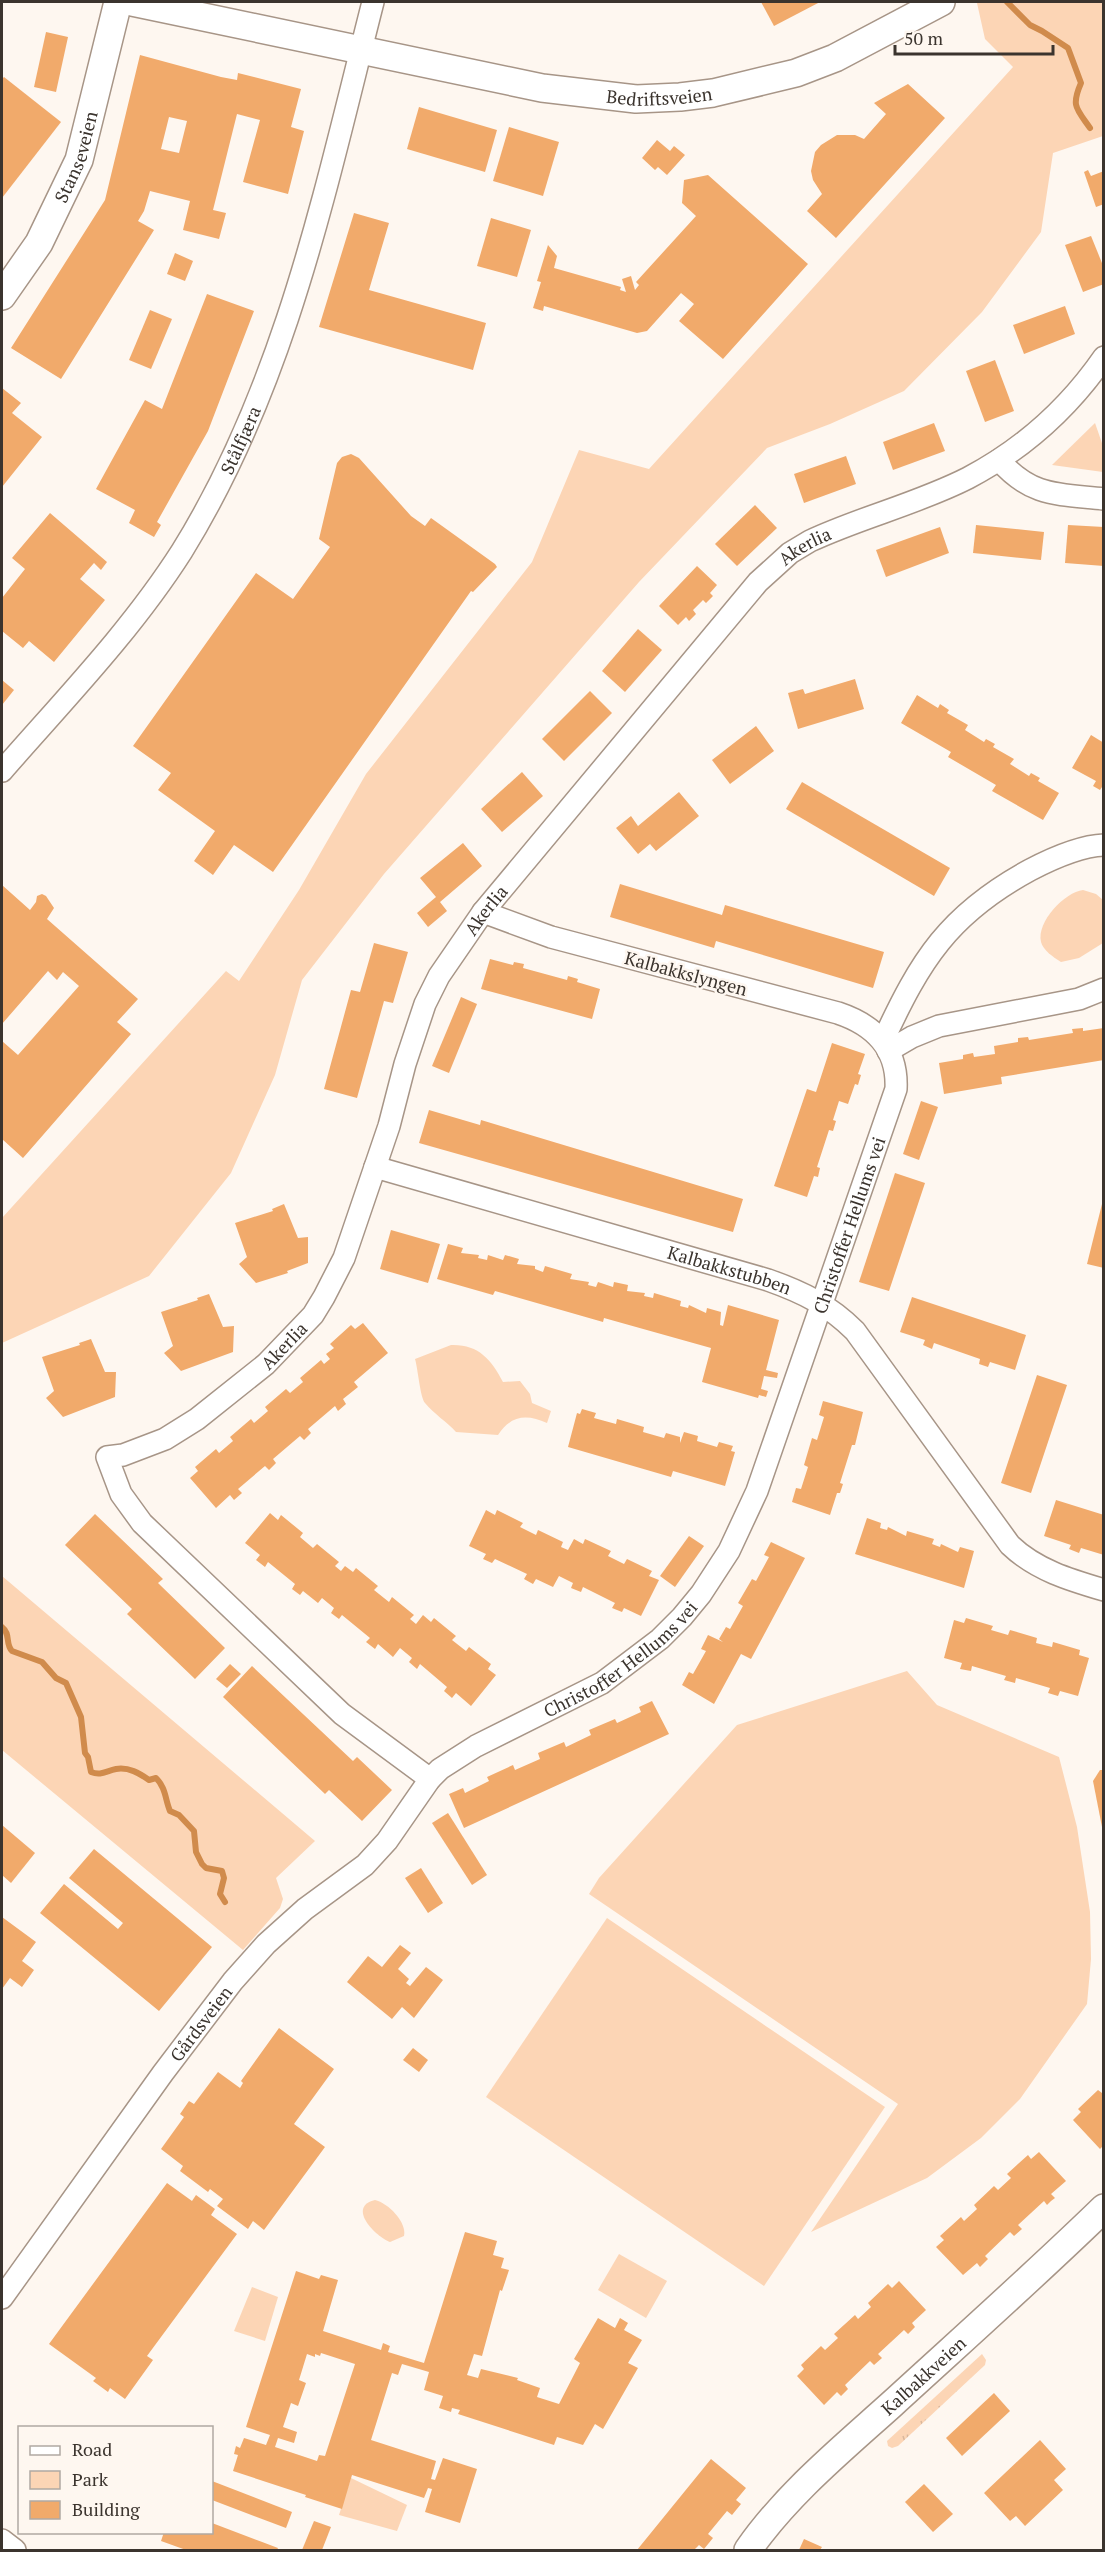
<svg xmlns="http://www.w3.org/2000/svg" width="1105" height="2552" viewBox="0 0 1105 2552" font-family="'PT Serif',serif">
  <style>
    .grass { fill: url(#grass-tufts) }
    .park { fill: #fcd5b5 }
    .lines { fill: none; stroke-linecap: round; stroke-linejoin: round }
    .stream { stroke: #d08b4c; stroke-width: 6 }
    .building { fill: #f1aa6b; fill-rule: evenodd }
    .minor-casing { stroke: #a79587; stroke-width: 24 }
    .tertiary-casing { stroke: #a79587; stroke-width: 30 }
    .minor { stroke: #fff; stroke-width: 21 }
    .tertiary { stroke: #fff; stroke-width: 27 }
    .labels { text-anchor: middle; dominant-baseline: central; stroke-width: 5; stroke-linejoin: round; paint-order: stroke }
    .street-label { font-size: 18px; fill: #3b342e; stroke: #fef7f0 }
  </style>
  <defs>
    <pattern id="grass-tufts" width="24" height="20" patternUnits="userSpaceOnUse" patternTransform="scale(1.5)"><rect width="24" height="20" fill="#fcd5b5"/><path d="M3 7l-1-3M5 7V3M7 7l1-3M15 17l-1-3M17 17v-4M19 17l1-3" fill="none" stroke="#d9b79c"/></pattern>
  </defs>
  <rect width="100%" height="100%" fill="#fef7f0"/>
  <polygon class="grass" points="982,2354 986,2360 985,2365 898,2446 892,2448 888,2446 887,2441"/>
  <g class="park">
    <polygon points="979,2 1103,2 1103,136 1053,153 1041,232 982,312 904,391 830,424 767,448 639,582 384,874 302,980 275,1075 231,1173 149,1276 2,1343 2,1218 226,971 239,981 299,890 366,774 532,562 579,450 649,469 1013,67 985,39 977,3"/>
    <polygon points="1095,423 1103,446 1103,472 1052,465"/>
    <path d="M1083 890 1096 894 1103 900V943L1079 958 1061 962C1053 957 1043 950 1041 942 1036 922 1065 892 1083 890Z"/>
    <path d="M451 1345C478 1344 491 1359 503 1382L520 1381 530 1394 532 1403 551 1411 547 1423C527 1414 511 1415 498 1435L456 1432C447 1422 434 1414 425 1403 420 1397 418 1369 415 1359Z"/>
    <polygon points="2,1576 315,1841 276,1878 283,1899 280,1908 243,1950 2,1750"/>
    <polygon points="907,1671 937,1705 1059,1757 1077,1827 1090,1912 1091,1959 1087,2004 1020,2099 981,2138 927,2178 811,2232 898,2104 589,1894 599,1878 737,1725"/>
    <polygon points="607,1918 885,2107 764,2286 486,2097"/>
    <path d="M375 2200C388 2203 407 2222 404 2236L390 2242C376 2237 346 2207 375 2200Z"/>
    <polygon points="619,2254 667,2281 646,2318 598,2290"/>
    <polygon points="252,2287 278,2297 265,2341 234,2331"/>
    <polygon points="351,2478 407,2505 397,2531 339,2515"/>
  </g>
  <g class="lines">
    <g class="stream">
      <path d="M1007 2 1030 25 1042 31 1068 48 1081 83C1071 106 1076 108 1090 128"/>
      <path d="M2 1627C11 1634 5 1644 12 1651L42 1662 56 1678 66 1683 81 1717 85 1753 88 1757 91 1772C101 1776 106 1771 116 1769 129 1767 139 1773 149 1780L156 1778C166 1788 165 1799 170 1811L179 1815 194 1831 196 1852 202 1864 206 1868 222 1871 224 1878 220 1894 225 1902"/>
    </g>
  </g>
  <g class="building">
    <polygon points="761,2 820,2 774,26"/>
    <polygon points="46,32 68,37 56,92 34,87"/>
    <path d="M140 55 221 77 237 80 238 73 301 89 291 127 304 131 288 194 243 182 260 120 237 114 213 210 226 213 219 239 183 230 190 201 150 191 144 211 138 221 154 230 61 379 11 348 105 200ZM169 117 187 121 179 153 161 149Z"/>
    <polygon points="4,77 61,122 2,198 2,79"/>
    <polygon points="908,84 945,118 836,238 807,211 822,194 813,180 811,171 815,152 821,145 837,135 855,135 864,139 886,114 874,103"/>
    <polygon points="419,107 497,130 485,172 407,149"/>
    <polygon points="509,127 559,142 543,196 493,181"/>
    <polygon points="657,140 670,151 674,146 685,155 667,175 658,167 655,170 642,158"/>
    <polygon points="1088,170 1091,176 1104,171 1104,204 1096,207 1084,172"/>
    <polygon points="708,175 808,264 723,359 679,321 694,304 681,293 647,331 637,333 544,306 543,311 533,308 541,282 537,281 548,245 557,256 554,268 621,287 620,290 626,292 622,279 631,276 635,290 639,285 636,282 696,216 682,203 684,180"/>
    <polygon points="354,213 389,223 369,290 486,323 473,370 319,327"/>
    <polygon points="491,218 531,230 517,277 477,266"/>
    <polygon points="1091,236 1104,268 1104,284 1083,292 1065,245"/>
    <polygon points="175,253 193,261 185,281 167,274"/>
    <polygon points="207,294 254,311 208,431 157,522 161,525 154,537 129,523 135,510 96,489 145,400 162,409"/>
    <polygon points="1065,306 1075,334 1024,354 1013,325"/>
    <polygon points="150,310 172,319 151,369 129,360"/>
    <polygon points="995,360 1014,411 985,422 966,371"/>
    <polygon points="2,388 21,403 12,413 42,437 2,487"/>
    <polygon points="934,423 945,451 893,470 883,442"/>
    <polygon points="351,454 359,458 411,516 425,526 431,518 495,564 497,567 473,592 471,591 273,872 234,845 213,875 194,861 215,831 158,790 171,773 133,746 256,573 293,599 330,547 319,539 337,463 342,457"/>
    <polygon points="846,456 856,484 804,503 794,474"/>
    <polygon points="755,505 777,528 737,566 715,544"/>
    <polygon points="50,513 107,562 101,570 94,563 80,579 105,600 54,662 29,641 23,648 2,631 2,598 25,569 12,558"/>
    <polygon points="976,525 1044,532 1041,560 973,553"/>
    <polygon points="1068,525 1104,527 1104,566 1065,563"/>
    <polygon points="940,527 949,553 886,577 876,550"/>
    <polygon points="697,566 717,585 710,593 713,596 706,603 703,600 693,610 696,614 689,621 686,617 678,625 659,606"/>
    <polygon points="638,629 662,650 625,692 602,671"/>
    <polygon points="855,679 864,709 798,729 788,693 803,689 805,694"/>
    <polygon points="2,680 14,690 2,705"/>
    <polygon points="590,691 612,713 564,761 542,739"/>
    <polygon points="917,695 938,708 940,704 949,710 947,713 968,725 965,730 984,742 986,739 995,744 993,747 1014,759 1010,764 1029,776 1031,773 1040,778 1038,781 1059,793 1043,820 992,791 996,785 948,757 951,752 901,723"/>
    <polygon points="756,726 774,751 730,784 712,760"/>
    <polygon points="1091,735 1104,743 1104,784 1100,790 1093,786 1096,781 1072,768"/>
    <polygon points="522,772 543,796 502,832 481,809"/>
    <polygon points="802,782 950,868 934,896 786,809"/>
    <polygon points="679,792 699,816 656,851 650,844 638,854 616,828 631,816 638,826"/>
    <polygon points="463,843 482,866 440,902 447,911 428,927 417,913 436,897 420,878"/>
    <polygon points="620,884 722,915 725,905 884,952 873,988 716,941 714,948 610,917"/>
    <polygon points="2,885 30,910 36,902 37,896 42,894 46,896 54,908 47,919 138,999 117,1022 131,1034 23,1158 2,1139 2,1041 18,1055 79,986 63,972 57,980 48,971 2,1024"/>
    <polygon points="374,943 408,952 393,1003 384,1001 357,1098 324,1089 351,990 360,992"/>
    <polygon points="490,959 513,965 514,962 524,964 523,968 567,980 568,976 578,979 577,982 600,989 592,1019 481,989"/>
    <polygon points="461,997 477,1004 449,1073 432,1066"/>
    <polygon points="1083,1028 1083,1031 1104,1028 1104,1060 1001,1077 1002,1084 944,1094 939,1063 963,1059 963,1055 973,1053 974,1057 995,1054 994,1046 1018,1042 1018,1038 1028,1037 1029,1040 1073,1033 1072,1029"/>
    <polygon points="832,1043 865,1054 858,1074 861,1075 858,1085 855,1084 848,1104 839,1101 833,1120 836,1121 833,1131 829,1130 817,1167 820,1168 818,1177 814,1176 807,1197 774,1186 807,1089 816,1092"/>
    <polygon points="921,1101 938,1107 919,1160 903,1154"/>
    <polygon points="429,1110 480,1125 481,1120 743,1199 733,1232 419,1143"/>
    <polygon points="895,1173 925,1183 889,1291 859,1282"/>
    <polygon points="1103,1200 1104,1200 1104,1268 1087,1264"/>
    <polygon points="284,1204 298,1238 308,1237 308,1263 287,1271 288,1273 256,1283 239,1264 247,1257 235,1223 273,1211 272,1209"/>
    <polygon points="391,1230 440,1244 428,1283 380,1269"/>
    <polygon points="448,1244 463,1248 461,1253 479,1255 478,1258 487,1260 488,1255 503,1260 505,1255 519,1259 517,1264 535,1266 535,1269 543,1272 545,1266 572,1274 570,1279 589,1282 588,1285 596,1287 598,1282 613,1287 614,1282 628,1285 627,1291 645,1293 644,1296 653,1298 654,1293 681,1301 680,1306 688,1308 689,1305 706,1313 707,1308 721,1312 720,1325 723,1326 728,1305 779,1320 766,1370 778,1373 777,1378 764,1376 761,1389 768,1391 766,1397 759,1395 758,1398 702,1382 711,1348 604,1318 603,1322 495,1291 493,1295 437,1279"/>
    <polygon points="209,1294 223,1327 234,1326 233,1352 181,1371 164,1353 173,1346 161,1312 198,1300 197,1298"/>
    <polygon points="912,1297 1026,1335 1015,1370 990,1362 988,1367 979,1364 980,1359 934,1343 932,1349 923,1345 925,1340 900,1332"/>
    <polygon points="363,1323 388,1353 354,1382 358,1387 343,1399 346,1404 338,1411 335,1406 308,1429 311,1433 304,1440 300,1436 273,1459 276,1463 269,1470 265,1466 238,1489 242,1493 234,1500 230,1495 216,1508 190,1478 198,1471 195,1467 216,1449 219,1453 233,1441 230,1437 251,1419 254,1423 268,1411 265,1407 286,1389 290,1393 303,1382 300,1378 321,1360 324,1364 330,1359 326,1354 334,1348 330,1344 351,1325 355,1329"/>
    <polygon points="91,1339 105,1372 116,1372 115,1397 63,1417 46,1398 54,1391 42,1357 80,1345 79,1343"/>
    <polygon points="1037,1375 1067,1385 1031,1493 1001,1483"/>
    <polygon points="823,1401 863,1412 855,1445 852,1445 840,1483 843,1484 840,1493 837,1493 830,1515 792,1502 796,1488 801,1489 808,1467 804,1465 812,1438 817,1440 824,1417 819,1415"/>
    <polygon points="582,1409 596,1413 594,1418 616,1424 617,1419 644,1427 643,1432 664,1438 666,1433 680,1437 680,1443 684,1432 698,1436 697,1441 717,1447 719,1442 733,1446 731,1451 735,1452 725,1486 673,1471 671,1477 568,1447 577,1413 580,1414"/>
    <polygon points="1056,1500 1104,1515 1104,1555 1081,1548 1079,1553 1069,1549 1071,1545 1044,1536"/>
    <polygon points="486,1510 495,1515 497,1510 523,1523 520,1527 536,1535 538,1530 563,1542 561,1547 568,1550 574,1539 583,1544 585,1539 611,1551 608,1556 624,1564 627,1559 652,1571 649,1576 659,1580 641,1616 624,1608 622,1612 612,1608 615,1603 583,1587 581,1592 571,1588 573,1583 559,1576 553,1587 536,1579 533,1584 524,1579 527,1574 495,1559 492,1563 483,1559 486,1554 469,1546"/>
    <polygon points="270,1513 278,1520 281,1515 303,1533 300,1537 313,1548 317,1544 339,1562 335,1566 341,1571 345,1566 353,1572 356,1568 378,1586 374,1590 389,1602 392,1597 414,1615 410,1619 416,1624 423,1615 431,1622 434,1618 456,1636 452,1640 466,1651 469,1647 491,1664 488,1669 496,1675 471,1706 456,1693 452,1698 444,1691 447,1687 420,1664 417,1669 409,1662 412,1658 400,1648 393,1657 378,1644 375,1649 366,1642 370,1638 342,1615 339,1619 331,1613 334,1608 322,1598 318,1603 303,1591 300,1595 292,1589 295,1584 268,1562 265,1567 256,1560 260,1555 245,1543"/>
    <polygon points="95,1514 163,1579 158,1583 225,1648 195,1679 127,1614 132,1609 65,1545"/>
    <polygon points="867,1518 881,1523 880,1528 887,1530 888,1527 906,1536 907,1531 934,1539 932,1544 940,1547 941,1544 958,1552 960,1547 974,1551 964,1588 855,1554"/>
    <polygon points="689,1536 704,1546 675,1587 660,1576"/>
    <polygon points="771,1542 805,1558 751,1659 741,1654 714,1704 682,1685 689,1672 693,1674 706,1651 701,1649 708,1635 723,1642 719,1639 726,1627 730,1629 743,1606 738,1603 752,1579 756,1581 769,1557 764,1555"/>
    <polygon points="966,1618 993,1626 991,1630 1008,1635 1010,1630 1037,1638 1036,1643 1052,1647 1053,1642 1080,1650 1079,1655 1089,1658 1078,1696 1060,1691 1058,1696 1048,1693 1050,1688 1016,1678 1015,1683 1004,1680 1006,1676 972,1666 971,1671 960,1669 962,1663 944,1658 954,1620 964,1623"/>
    <polygon points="230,1664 241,1674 227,1688 216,1679"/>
    <polygon points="252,1666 353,1761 357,1757 392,1790 362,1821 329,1790 325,1794 223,1697"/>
    <polygon points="652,1701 669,1734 464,1828 449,1794 463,1788 465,1793 489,1781 487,1777 513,1765 515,1770 540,1759 538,1753 564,1742 566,1747 591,1735 589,1730 615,1719 617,1723 641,1712 639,1707"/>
    <polygon points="1100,1770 1104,1770 1102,1827 1093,1781"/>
    <polygon points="448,1813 487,1875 472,1885 432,1823"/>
    <polygon points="2,1825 35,1853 11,1883 2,1875"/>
    <polygon points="94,1849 212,1947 159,2011 40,1913 64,1884 118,1929 123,1923 69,1878"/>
    <polygon points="421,1868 443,1903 428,1913 405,1878"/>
    <polygon points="2,1917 36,1942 22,1961 34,1970 22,1987 10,1978 2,1989"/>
    <polygon points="400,1945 411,1953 398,1969 409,1979 406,1983 410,1986 426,1967 443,1980 414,2018 402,2007 392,2019 347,1982 368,1956 382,1967"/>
    <polygon points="279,2028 334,2069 294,2124 325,2147 264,2230 253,2221 248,2229 217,2206 223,2199 210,2189 208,2192 180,2171 183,2166 161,2149 184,2117 180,2114 189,2101 194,2104 218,2072 240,2088 243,2083 241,2081"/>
    <polygon points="413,2048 428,2060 419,2072 403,2060"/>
    <polygon points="1098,2090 1102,2093 1104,2092 1104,2145 1100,2149 1073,2120 1081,2112 1078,2109"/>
    <polygon points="1039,2152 1066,2181 1051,2194 1055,2198 1051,2201 1047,2205 1044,2201 1018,2225 1022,2229 1014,2236 1010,2232 985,2256 988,2259 980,2267 977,2263 963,2275 936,2247 944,2240 940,2236 961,2217 964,2221 977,2209 974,2205 994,2186 998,2190 1011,2178 1007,2174 1028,2155 1031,2159"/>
    <polygon points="167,2183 192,2201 196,2195 215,2209 211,2215 237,2234 147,2356 153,2360 125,2399 110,2388 108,2392 93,2381 96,2378 49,2344"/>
    <path d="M465 2232 497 2241 493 2255 504 2258 501 2268 509 2270 502 2291 500 2290 482 2356 474 2354 467 2375 478 2378 481 2369 518 2378 517 2380 540 2388 537 2397 559 2404 580 2363 574 2359 598 2318 615 2328 620 2318 628 2323 624 2330 642 2340 628 2363 638 2368 603 2429 595 2424 583 2445 557 2437 554 2445 458 2414 460 2410 452 2408 451 2412 439 2408 443 2396 424 2390 429 2372 402 2364 398 2375 392 2373 371 2440 436 2461 431 2479 435 2480 443 2458 477 2469 460 2523 425 2512 432 2489 428 2488 424 2498 352 2475 342 2509 305 2497 306 2495 233 2471 238 2455 234 2454 236 2446 240 2448 244 2438 266 2445 270 2435 246 2427 296 2271 319 2279 321 2275 338 2280 323 2331 381 2350 383 2343 390 2346 388 2352 424 2363ZM321 2353 355 2364 325 2456 319 2455 317 2461 275 2447 278 2438 294 2443 297 2432 283 2427 291 2403 298 2406 306 2383 299 2380 307 2354 315 2357V2354L320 2356Z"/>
    <polygon points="899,2281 926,2310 912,2323 915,2327 908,2334 904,2330 878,2354 882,2358 874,2365 870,2361 845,2385 848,2389 841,2396 837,2392 824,2405 797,2376 804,2369 801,2365 821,2346 825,2350 838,2338 834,2334 855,2315 858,2319 871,2307 868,2303 888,2284 892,2288"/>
    <polygon points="994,2393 1010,2411 962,2456 946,2438"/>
    <polygon points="1040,2440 1066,2469 1054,2480 1063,2490 1025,2526 1016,2516 1010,2521 984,2493"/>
    <polygon points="711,2459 746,2488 736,2500 741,2504 732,2515 727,2511 708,2534 713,2538 704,2549 699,2545 694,2550 637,2550"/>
    <polygon points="212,2481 292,2512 286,2528 212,2500"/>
    <polygon points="924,2484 953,2514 933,2532 905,2502"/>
    <polygon points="314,2521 331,2527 322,2550 302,2550"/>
    <polygon points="212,2523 278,2548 277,2550 186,2550 161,2541 164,2532 212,2532"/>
    <polygon points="804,2539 822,2547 820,2550 799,2550"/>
  </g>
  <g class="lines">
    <g class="minor-casing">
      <g id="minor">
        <path d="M999 460C1031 497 1058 494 1104 499"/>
        <path id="s1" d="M2 771C64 700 131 631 182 551 286 383 325 190 373 2"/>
        <path d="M883 1041C920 960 949 914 1030 870 1051 859 1079 846 1104 845"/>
        <polyline points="888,1051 912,1037 939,1026 1079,999 1104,989"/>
        <path id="s2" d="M375 1167 768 1280C802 1292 829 1305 855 1331L1010 1545C1036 1570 1070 1580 1104 1590"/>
        <path id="s3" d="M430 1779 342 1714 142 1523 121 1494 107 1457 123 1455 165 1439 197 1419 266 1364 313 1315 324 1297 344 1258 389 1126 405 1064 425 1004 439 976 483 912 758 582 790 553 810 541C861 517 917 504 968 478 1023 449 1068 409 1104 357"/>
        <path id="s4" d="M2 2298 163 2073 233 1981 266 1944 305 1909 365 1865 387 1841 430 1779 440 1769 476 1746 602 1683 660 1639 682 1617 701 1594 729 1551 757 1491 896 1089C898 1048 874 1025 838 1013L551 937 483 912"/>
        <polyline points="2,2540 15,2550"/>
      </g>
    </g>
    <g class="tertiary-casing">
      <g id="tertiary">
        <path id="s5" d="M132 2 542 88 636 99 680 97 713 93 796 73 835 58 941 2"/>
        <path id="s6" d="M2 296 39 243 79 160 118 2"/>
        <path id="s7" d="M748 2550C787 2494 842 2449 892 2404 963 2339 1035 2275 1104 2208"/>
      </g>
    </g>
    <use href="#minor" class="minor"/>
    <use href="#tertiary" class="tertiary"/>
  </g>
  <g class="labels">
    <g class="street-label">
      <text stroke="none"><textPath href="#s5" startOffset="537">Bedriftsveien</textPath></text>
      <text stroke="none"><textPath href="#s6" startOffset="159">Stanseveien</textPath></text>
      <text stroke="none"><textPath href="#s1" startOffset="410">Stålfjæra</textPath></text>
      <text stroke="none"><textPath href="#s3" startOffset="1646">Akerlia</textPath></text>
      <text stroke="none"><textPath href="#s3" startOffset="1160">Akerlia</textPath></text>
      <text transform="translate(686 973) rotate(15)">Kalbakkslyngen</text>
      <text stroke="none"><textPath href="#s4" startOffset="1407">Christoffer Hellums vei</textPath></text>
      <text stroke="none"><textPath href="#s2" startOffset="369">Kalbakkstubben</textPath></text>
      <text stroke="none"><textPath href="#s3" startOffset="674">Akerlia</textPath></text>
      <text stroke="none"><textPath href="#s4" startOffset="903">Christoffer Hellums vei</textPath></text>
      <text stroke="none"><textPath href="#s4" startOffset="339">Gårdsveien</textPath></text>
      <text stroke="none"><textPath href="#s7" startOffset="248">Kalbakkveien</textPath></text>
    </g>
  </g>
  <rect width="1105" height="2552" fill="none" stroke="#3b342e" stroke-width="6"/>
  <rect x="18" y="2426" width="195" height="108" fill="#fef7f0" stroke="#b0a9a2" stroke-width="1.5"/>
  <rect x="30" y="2446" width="30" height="9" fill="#ffffff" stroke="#b0a9a2" stroke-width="1.5"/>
  <text x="72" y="2456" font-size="18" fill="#3b342e">Road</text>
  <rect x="30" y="2471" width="30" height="18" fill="#fcd5b5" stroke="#b0a9a2" stroke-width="1.5"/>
  <text x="72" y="2486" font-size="18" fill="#3b342e">Park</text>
  <rect x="30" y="2501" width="30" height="18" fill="#f1aa6b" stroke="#b0a9a2" stroke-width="1.5"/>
  <text x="72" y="2516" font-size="18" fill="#3b342e">Building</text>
  <path d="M895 45v9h158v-9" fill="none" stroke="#3b342e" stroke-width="3"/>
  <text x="904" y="45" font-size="18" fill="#3b342e" stroke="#fef7f0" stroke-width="4.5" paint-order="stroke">50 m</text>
</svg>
